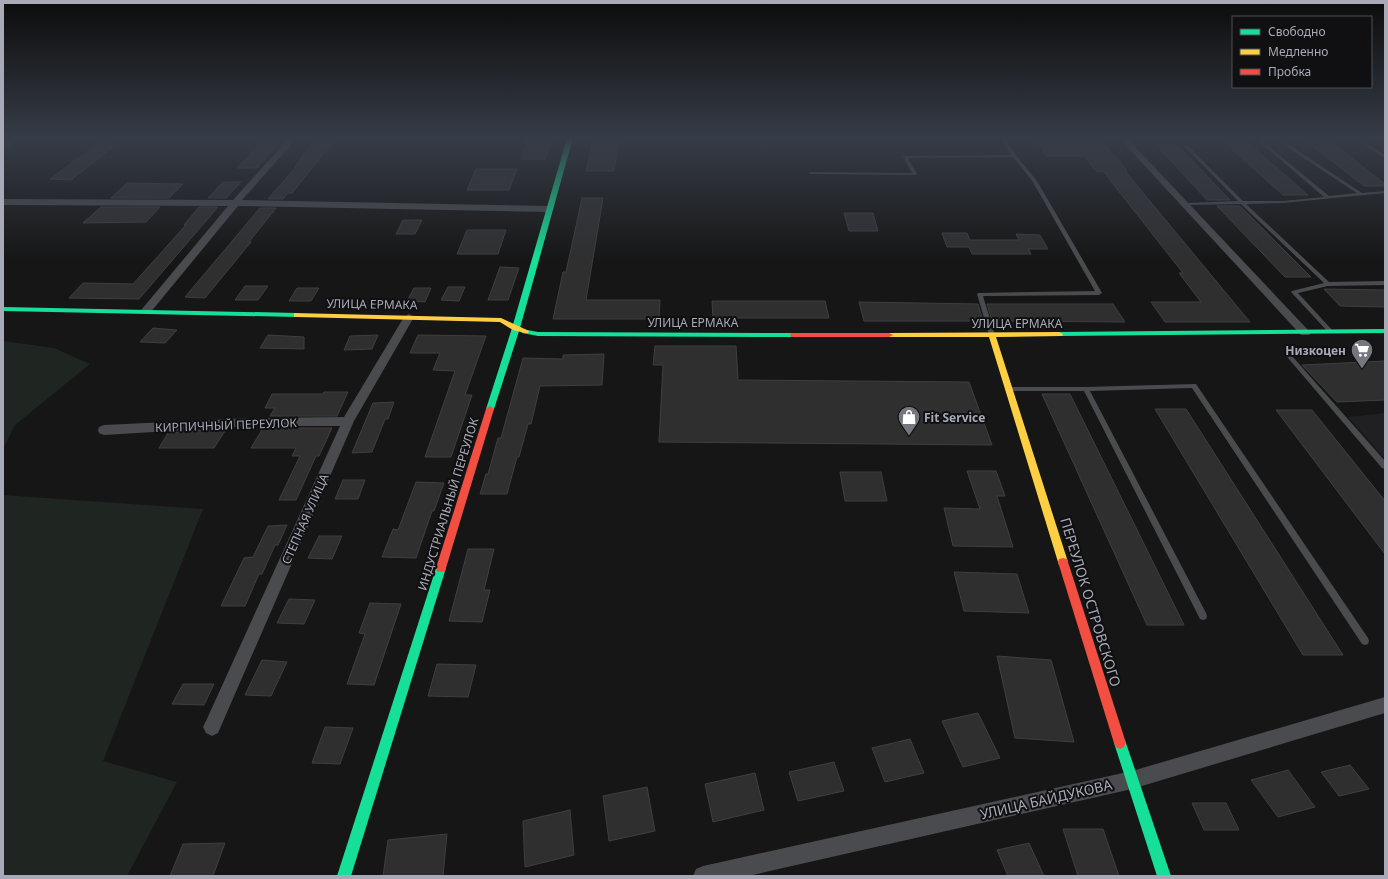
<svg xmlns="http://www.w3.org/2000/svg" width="1388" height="879" viewBox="0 0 1388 879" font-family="'Noto Sans',sans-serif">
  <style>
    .built { fill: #202022 }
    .green { fill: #1f2520 }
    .building { fill: #2f2f30; stroke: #3f3f42 }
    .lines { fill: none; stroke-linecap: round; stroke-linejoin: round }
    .lane { fill: #4a4b4f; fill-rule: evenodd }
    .street { fill: #4a4b4f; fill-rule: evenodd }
    .fast { fill: #16e098; fill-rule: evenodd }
    .slow { fill: #ffcf43; fill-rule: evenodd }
    .jam { fill: #f24e42; fill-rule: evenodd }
    .labels { text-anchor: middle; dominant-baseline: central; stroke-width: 4; stroke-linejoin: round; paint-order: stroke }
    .street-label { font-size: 12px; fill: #a8abb7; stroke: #101012 }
    .poi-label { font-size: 12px; font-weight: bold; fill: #a8abb7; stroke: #101012; text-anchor: end }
    .near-street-label { font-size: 14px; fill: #a8abb7; stroke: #101012 }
  </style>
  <rect width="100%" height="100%" fill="#161616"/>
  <polygon class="built" points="1385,413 1385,459 1348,417"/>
  <g class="green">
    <polygon points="3,341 54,348 90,364 15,425 3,449"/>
    <polygon points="3,495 203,509 103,761 177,782 127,876 3,876"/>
  </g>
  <g class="building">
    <polygon points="105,138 108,138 114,146 71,180 50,179"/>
    <polygon points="1303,138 1326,138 1385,184 1385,186 1364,186"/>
    <polygon points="527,140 551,140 545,159 521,159"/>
    <polygon points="593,140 619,141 614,171 586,171"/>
    <polygon points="263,141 281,141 257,168 237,168"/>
    <polygon points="1223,141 1246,141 1308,195 1283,195"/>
    <polygon points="313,142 333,142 292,193 288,193 283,199 268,199 296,167 295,167"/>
    <polygon points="1037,142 1103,142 1127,171 1125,171 1250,322 1165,322 1151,302 1201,302 1179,273 1183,273 1103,171 1096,171 1084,156 1046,156"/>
    <polygon points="1156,145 1177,145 1230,200 1207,200"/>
    <polygon points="476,169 517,169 509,190 467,190"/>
    <polygon points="223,182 241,182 226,198 208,198"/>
    <polygon points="127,183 183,184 169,198 111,198"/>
    <polygon points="582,198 603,198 586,300 660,300 659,319 553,319 563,272 566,272"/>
    <polygon points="1217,206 1240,206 1311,277 1285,277"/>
    <polygon points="101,207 160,207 146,222 83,223"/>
    <polygon points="199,207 218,207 139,299 69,298 83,283 133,284 186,225 184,225"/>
    <polygon points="260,208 276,208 249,242 251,242 205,298 185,297"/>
    <polygon points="844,213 873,213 878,231 849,231"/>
    <polygon points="403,220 422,220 415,234 396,234"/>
    <polygon points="467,230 506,230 498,254 457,254"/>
    <polygon points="942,233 967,233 970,240 1019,240 1016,234 1040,235 1048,249 1028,249 1031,254 972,254 969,247 947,247"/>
    <polygon points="500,267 519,268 508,300 488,300"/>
    <polygon points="245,286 268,286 258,300 235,300"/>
    <polygon points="448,287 465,287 459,301 441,300"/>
    <polygon points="297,288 319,288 311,301 289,301"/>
    <polygon points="414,288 431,288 425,302 407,301"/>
    <polygon points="1324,289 1385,290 1385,307 1340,306"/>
    <polygon points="712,301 825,301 829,318 713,318"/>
    <polygon points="859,302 978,304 983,321 864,321"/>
    <polygon points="987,304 1113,304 1125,322 992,321"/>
    <polygon points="153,328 177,330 165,343 140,342"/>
    <polygon points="268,335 304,337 304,349 260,348"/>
    <polygon points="378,335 372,349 344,350 350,336"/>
    <polygon points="418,335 486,336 465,395 472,395 451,457 425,457 455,371 433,370 440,353 410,353"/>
    <polygon points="655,346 736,346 738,380 969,382 992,445 659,442 663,365 653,365"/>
    <polygon points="604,354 602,385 540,386 531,424 528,424 519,457 517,457 507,494 480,494 486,474 488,474 498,438 501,438 523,358 563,359 563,355"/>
    <polygon points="1385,361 1385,400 1337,402 1302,365"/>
    <polygon points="324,392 348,392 337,416 270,416 275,408 265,408 272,394 323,394"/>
    <polygon points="1042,394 1070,394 1184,625 1147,625"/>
    <polygon points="394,402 388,419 385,419 372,452 352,453 373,403"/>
    <polygon points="1155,409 1186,409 1343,655 1303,655"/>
    <polygon points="1276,410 1312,410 1385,501 1385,554"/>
    <polygon points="263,428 332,428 319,456 316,456 296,500 279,500 300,456 292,456 296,448 251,448"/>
    <polygon points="205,430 225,431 214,448 159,448 168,433"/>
    <polygon points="967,471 996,471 1005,496 997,496 1013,547 953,546 944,508 980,509"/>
    <polygon points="840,472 881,472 887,501 845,501"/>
    <polygon points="343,480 365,480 358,499 335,499"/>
    <polygon points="416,482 444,483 434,511 432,511 416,558 382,557 393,529 398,530"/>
    <polygon points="287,525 278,545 275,545 262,574 259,574 245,606 221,606 244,558 253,557 268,526"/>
    <polygon points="319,536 342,536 332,559 308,558"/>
    <polygon points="468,549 494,549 484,590 490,590 482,622 449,621"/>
    <polygon points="954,572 1017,574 1029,613 964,611"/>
    <polygon points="289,599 315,600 304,624 277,623"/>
    <polygon points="370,603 401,604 374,685 347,684 365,634 359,633"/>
    <polygon points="997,656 1051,660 1074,742 1015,738"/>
    <polygon points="262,660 287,662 271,696 245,695"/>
    <polygon points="437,664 476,665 468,697 428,696"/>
    <polygon points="183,684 214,684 204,705 172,704"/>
    <polygon points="978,713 1000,758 963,767 942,721"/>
    <polygon points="325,727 353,728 340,764 312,763"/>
    <polygon points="910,739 924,773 885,782 872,748"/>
    <polygon points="834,762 844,791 798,801 789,772"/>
    <polygon points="1350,765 1369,789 1339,796 1321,772"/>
    <polygon points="1288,770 1315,807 1278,817 1251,780"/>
    <polygon points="755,773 764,810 713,822 705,784"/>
    <polygon points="647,787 655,831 609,841 603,796"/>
    <polygon points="1192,803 1226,803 1239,830 1204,830"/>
    <polygon points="570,810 574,855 525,867 523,821"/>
    <polygon points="1063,829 1103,829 1119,876 1078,876"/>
    <polygon points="447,834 443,876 383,876 388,840"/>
    <polygon points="225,843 213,876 170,876 183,844"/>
    <polygon points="1029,843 1044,876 1008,876 997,850"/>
  </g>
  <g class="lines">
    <g class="lane">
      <polygon points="1000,138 1004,138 1016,155 1037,181 1102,293 1099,295 983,296 995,335 992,337 989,335 977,294 978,293 1095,291 1033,182 1013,157 908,158 917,174 915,175 810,174 808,173 810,172 912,173 903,157 903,156 1011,155"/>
      <path d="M1255 138H1279L1362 193 1385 191V193L1283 203 1246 204 1329 282 1385 281V285L1328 286 1298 293 1333 331 1334 332 1333 333H1329L1291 292 1292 291 1324 283 1241 204 1187 205 1185 204 1187 203 1238 201 1184 146V144H1186L1243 201H1283L1324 197ZM1261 140H1276L1357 193 1329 196Z"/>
      <polygon points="1353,138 1358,138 1385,155 1385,158"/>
      <polygon points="1290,355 1292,356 1385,461 1385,469 1382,468 1288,358 1287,357 1288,356"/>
      <polygon points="1194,384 1196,384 1368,638 1369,641 1368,644 1365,645 1362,644 1192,388 1090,391 1206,613 1207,616 1206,619 1203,620 1200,619 1084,391 1009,391 1006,389 1009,387 1086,387"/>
    </g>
    <g class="street">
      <polygon points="12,138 21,138 3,150 3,144"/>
      <polygon points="289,138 297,138 242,200 549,206 554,209 549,212 238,206 150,313 142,313 141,311 142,309 228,206 3,205 3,199 233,200"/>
      <polygon points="1119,138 1127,138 1309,331 1311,333 1309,335 1301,335"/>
      <polygon points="409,314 414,317 354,421 218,733 212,736 206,733 203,727 206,721 340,426 252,426 104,435 99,433 98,430 99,427 104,425 252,418 344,417 404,317"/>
      <polygon points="1385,697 1385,713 1132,789 748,876 693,876 696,869 703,866 1132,771"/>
    </g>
    <g class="fast">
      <polygon points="567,138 573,138 520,328 494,409 493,411 487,411 486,409 512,328"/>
      <polygon points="3,307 297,313 301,315 297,317 3,311"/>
      <polygon points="522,329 538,332 794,333 798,335 794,337 538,336 522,333 521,331"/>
      <polygon points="1385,329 1385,333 1059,336 1055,334 1059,332"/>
      <polygon points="441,564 445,565 446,568 351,876 337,876 436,568 437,565"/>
      <polygon points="1120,737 1124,739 1126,743 1171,876 1157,876 1114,743 1116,739"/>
    </g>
    <g class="slow">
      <polygon points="294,313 501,318 529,331 528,333 525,333 513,330 500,322 297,317 294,317"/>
      <polygon points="1059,332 1063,334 1062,336 996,337 1068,562 1067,565 1063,566 1059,565 1058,562 989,337 889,337 885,335 889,333"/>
    </g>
    <g class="jam">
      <polygon points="791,333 889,333 893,335 889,337 791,337 790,335"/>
      <polygon points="490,406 494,409 446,568 445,571 441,572 437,571 436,568 486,409"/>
      <polygon points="1063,558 1067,559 1068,562 1126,743 1124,747 1120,749 1116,747 1114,743 1058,562 1059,559"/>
    </g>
  </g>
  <linearGradient id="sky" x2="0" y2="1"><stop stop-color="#0c0c0c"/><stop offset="0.53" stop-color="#363c47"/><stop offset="1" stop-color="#363c47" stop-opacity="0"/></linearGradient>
  <rect width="1388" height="261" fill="url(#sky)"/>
  <defs>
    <g id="supermarket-pin" transform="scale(1.15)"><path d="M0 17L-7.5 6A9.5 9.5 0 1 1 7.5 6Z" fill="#75777f" stroke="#101012"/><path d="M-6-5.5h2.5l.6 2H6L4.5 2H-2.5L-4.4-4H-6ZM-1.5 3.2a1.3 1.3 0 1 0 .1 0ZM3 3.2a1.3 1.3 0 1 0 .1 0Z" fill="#fff"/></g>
    <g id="shop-pin" transform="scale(1.15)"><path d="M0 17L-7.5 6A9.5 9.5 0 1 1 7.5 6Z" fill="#75777f" stroke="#101012"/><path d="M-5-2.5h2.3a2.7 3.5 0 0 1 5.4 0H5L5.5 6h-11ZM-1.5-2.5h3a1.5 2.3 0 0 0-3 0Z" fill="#fff"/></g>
  </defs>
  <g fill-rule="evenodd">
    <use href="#supermarket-pin" x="1362" y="350"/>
    <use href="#shop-pin" x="909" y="417"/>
  </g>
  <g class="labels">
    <g class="street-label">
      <text transform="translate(372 304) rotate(1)">УЛИЦА ЕРМАКА</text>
      <text x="693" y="322">УЛИЦА ЕРМАКА</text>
      <text x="1017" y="323">УЛИЦА ЕРМАКА</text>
      <text transform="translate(226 425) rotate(-2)">КИРПИЧНЫЙ ПЕРЕУЛОК</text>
      <text transform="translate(448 504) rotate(-73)">ИНДУСТРИАЛЬНЫЙ ПЕРЕУЛОК</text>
      <text transform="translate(305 519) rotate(-66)">СТЕПНАЯ УЛИЦА</text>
    </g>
    <g class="poi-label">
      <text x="1346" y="350">Низкоцен</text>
      <text x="924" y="417" text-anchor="start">Fit Service</text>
    </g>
    <g class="near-street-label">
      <text transform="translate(1091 602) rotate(73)">ПЕРЕУЛОК ОСТРОВСКОГО</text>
      <text transform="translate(1046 799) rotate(-13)">УЛИЦА БАЙДУКОВА</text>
    </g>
  </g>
  <rect width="1388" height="879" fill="none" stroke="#a8abb7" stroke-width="8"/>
  <rect x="1232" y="16" width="140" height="72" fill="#101012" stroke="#4d4e54"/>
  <rect x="1240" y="29" width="20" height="6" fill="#16e098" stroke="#4d4e54"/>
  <text x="1268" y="36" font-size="12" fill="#a8abb7">Свободно</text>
  <rect x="1240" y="49" width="20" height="6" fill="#ffcf43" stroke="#4d4e54"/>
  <text x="1268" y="56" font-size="12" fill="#a8abb7">Медленно</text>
  <rect x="1240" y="69" width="20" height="6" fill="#f24e42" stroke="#4d4e54"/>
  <text x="1268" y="76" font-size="12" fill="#a8abb7">Пробка</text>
</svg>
